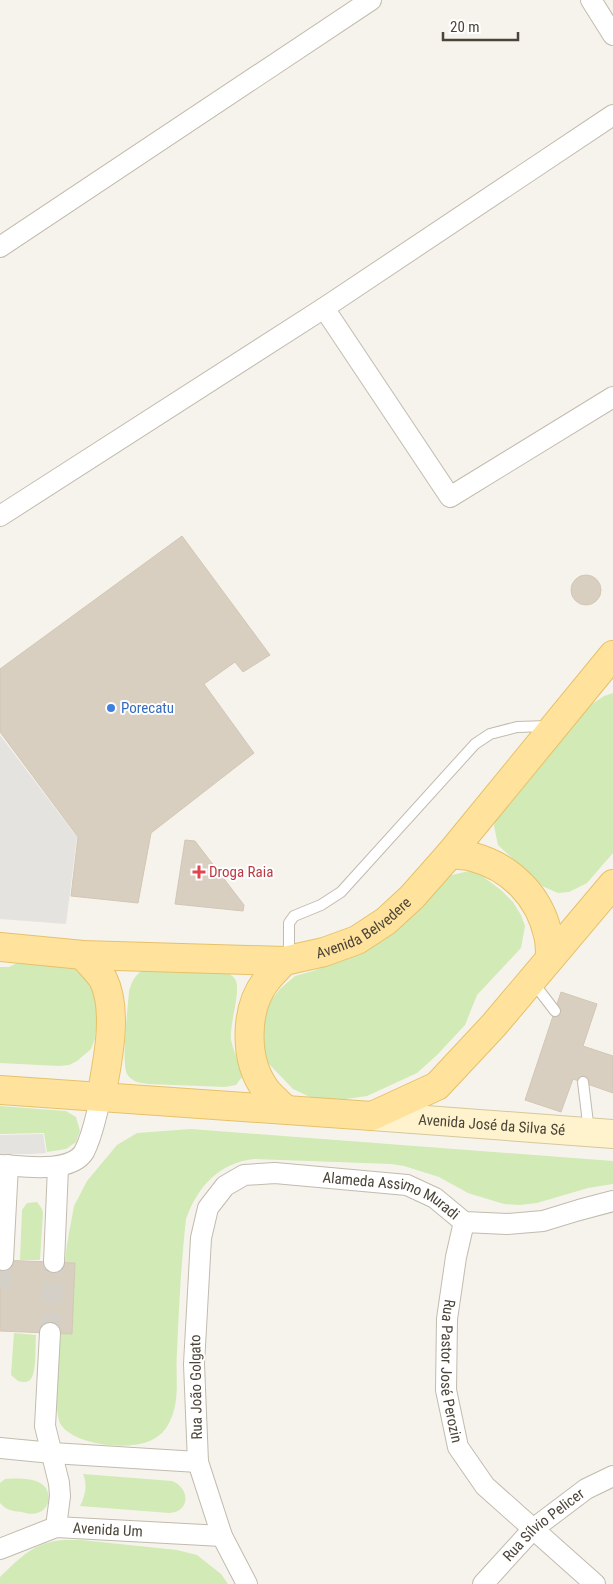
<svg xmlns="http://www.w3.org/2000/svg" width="613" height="1584" viewBox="0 0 613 1584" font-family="'Roboto Condensed',sans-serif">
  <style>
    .green { fill: #d2eab5 }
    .parking { fill: #e5e3e0 }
    .building { fill: #d8cfc1; stroke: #d3c7b4 }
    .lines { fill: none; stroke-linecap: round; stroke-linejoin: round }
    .minor-tunnel { stroke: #d4d0c8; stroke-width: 20; stroke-dasharray: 20 10; stroke-linecap: butt }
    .service-casing { stroke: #c2bbae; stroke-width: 12 }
    .minor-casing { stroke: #c2bbae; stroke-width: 22 }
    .secondary-casing { stroke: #d6c79b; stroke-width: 30 }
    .primary-casing { stroke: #e6c16a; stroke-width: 30 }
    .service { stroke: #fff; stroke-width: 10 }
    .minor { stroke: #fff; stroke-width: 20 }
    .secondary { stroke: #fff3cd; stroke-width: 28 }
    .primary { stroke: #ffe39c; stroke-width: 28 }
    .shop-dot { fill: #3f7fe0; stroke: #fff; stroke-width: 2 }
    .health-dot { fill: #e0444e; stroke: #fff; stroke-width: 2 }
    .labels { text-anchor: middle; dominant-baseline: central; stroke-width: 4; stroke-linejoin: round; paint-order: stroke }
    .shop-label { font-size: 15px; fill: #366cbe; stroke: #fff; text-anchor: start }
    .health-label { font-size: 15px; fill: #be3a42; stroke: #fff; text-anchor: start }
    .street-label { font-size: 15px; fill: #4b4439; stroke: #fff }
  </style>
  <rect width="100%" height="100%" fill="#f6f3ec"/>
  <g class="green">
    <polygon points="613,693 613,853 587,883 569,892 558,893 542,886 498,845 494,826 496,818 589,706 604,696"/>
    <polygon points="469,871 478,873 501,890 513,902 521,915 525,926 521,948 477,995 465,1025 437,1055 417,1073 367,1096 339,1100 312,1098 293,1089 267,1062 263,1043 263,1024 269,1003 280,989 295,976 316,970 336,961 448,876"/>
    <polygon points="21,961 73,963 100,994 95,1038 91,1049 77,1061 69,1065 59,1066 0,1063 0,967 9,967"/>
    <path d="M144 969 221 972C226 973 232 974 235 979 242 989 229 1025 231 1040 234 1053 240 1064 242 1077L236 1085 225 1087 148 1084C140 1083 132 1082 127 1074 121 1062 128 1007 129 991 132 981 135 975 144 969Z"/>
    <polygon points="0,1106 66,1111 76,1117 80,1131 76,1142 66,1149 47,1152 44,1133 0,1134"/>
    <path d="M191 1129 613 1161V1184L588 1188 537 1203 520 1205 504 1204 468 1193 439 1177 404 1166 391 1164 254 1159C219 1163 198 1186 186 1219 181 1263 179 1307 177 1352 175 1376 181 1400 169 1423 165 1432 156 1439 147 1442 126 1450 75 1445 61 1425 52 1410 59 1354 61 1334H72L75 1263 65 1262 67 1244 74 1206 87 1181 117 1145 137 1133Z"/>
    <polygon points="37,1202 42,1209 43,1213 40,1260 20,1260 22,1210 27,1203"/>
    <path d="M14 1333 36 1335C35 1344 37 1374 30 1380 26 1383 22 1382 18 1381L11 1375Z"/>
    <path d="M83 1474 172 1481C190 1488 191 1512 169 1513L80 1506C85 1496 88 1485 83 1474Z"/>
    <path d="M5 1479C15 1478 32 1478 40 1483 53 1490 51 1510 37 1513 32 1515 26 1513 21 1512 12 1511 6 1510 0 1503V1483Z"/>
    <path d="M64 1540H81L177 1550 197 1555 221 1574 228 1584H0V1577C21 1557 34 1542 64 1540Z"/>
  </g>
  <g class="parking">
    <polygon points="0,735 77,837 66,924 0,919"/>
    <polygon points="43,1134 46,1153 31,1154 0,1154 0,1135"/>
  </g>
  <g class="building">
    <polygon points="182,536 270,655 243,672 235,662 204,684 254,753 151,833 138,903 71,896 78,837 0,732 0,669"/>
    <circle cx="586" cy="590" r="15"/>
    <polygon points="185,840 195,841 244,905 243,911 175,904"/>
    <polygon points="561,992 597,1004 583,1046 613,1056 613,1093 573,1079 561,1112 525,1100"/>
    <polygon points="0,1260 75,1263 72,1334 0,1331"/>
  </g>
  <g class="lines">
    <g class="minor-tunnel">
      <polyline points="0,1289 3,1260"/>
      <polyline points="50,1333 54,1262"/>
    </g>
    <g class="service-casing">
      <g id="service">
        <polyline points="289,958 289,923 294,916 321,905 341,892 475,744 490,734 517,727 548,726"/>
        <polyline points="532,981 555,1011"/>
        <polyline points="583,1082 589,1131"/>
      </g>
    </g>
    <g class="minor-casing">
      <g id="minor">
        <polyline points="591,0 613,35"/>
        <polyline points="0,247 371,0"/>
        <polyline points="324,308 450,497 613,397"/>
        <polyline points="0,516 324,308 613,115"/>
        <path d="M0 1165C22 1166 70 1174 84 1152 93 1135 96 1115 101 1097"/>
        <path id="s1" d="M464 1222 456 1257 447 1319 446 1390 458 1447 485 1486 595 1584"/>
        <polyline points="3,1260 8,1165"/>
        <polyline points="54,1262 58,1167"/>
        <polyline points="50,1333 45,1426 59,1483 60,1496 56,1527"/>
        <polyline points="0,1448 52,1453 198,1462"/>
        <path id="s2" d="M0 1549 56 1527 222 1536"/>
        <path id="s3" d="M247 1584 222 1536 198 1462 194 1364 201 1238 208 1208 225 1186 244 1175 275 1173 407 1185 435 1198 464 1222 507 1224 543 1221 579 1210 613 1201"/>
        <path id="s4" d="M483 1584 533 1529 586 1489 613 1476"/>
      </g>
    </g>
    <g class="secondary-casing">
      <g id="secondary">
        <path id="s5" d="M372 1116 613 1134"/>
      </g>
    </g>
    <g class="primary-casing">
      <g id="primary">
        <path d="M450 854C457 855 466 855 473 857 511 867 540 897 548 935 550 942 550 950 550 958"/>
        <path id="s6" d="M0 947 83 955 284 961 324 952 357 940 386 921 412 897 450 854 613 655"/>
        <path d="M83 955C89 963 98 971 103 979 119 1011 107 1064 101 1097"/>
        <path d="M284 961C278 968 271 974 266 981 244 1010 244 1061 266 1090 271 1097 279 1103 285 1109"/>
        <polyline points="0,1090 372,1116 437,1086 494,1025 613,884"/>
      </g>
    </g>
    <use href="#service" class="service"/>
    <use href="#minor" class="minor"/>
    <use href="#secondary" class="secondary"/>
    <use href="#primary" class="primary"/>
  </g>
  <circle class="shop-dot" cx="111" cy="708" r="5"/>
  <path class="health-dot" d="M196.5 864.5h5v5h5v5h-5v5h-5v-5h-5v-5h5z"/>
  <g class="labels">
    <g class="shop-label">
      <text x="121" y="708">Porecatu</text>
    </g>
    <g class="health-label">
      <text x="209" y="872">Droga Raia</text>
    </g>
    <g class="street-label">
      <text stroke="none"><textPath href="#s6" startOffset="372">Avenida Belvedere</textPath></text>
      <text stroke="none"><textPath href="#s5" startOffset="120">Avenida José da Silva Sé</textPath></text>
      <text stroke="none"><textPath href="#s3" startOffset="588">Alameda Assimo Muradi</textPath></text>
      <text stroke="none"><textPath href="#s1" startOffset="151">Rua Pastor José Perozin</textPath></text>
      <text transform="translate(196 1387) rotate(-91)">Rua João Golgato</text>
      <text stroke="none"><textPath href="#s4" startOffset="85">Rua Sílvio Pelicer</textPath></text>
      <text stroke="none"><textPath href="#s2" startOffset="112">Avenida Um</textPath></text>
    </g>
  </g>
  <path d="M443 32v8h75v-8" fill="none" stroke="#4b4439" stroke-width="2.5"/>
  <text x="450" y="32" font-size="15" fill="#4b4439" stroke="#ffffff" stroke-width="4" paint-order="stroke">20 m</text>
</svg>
